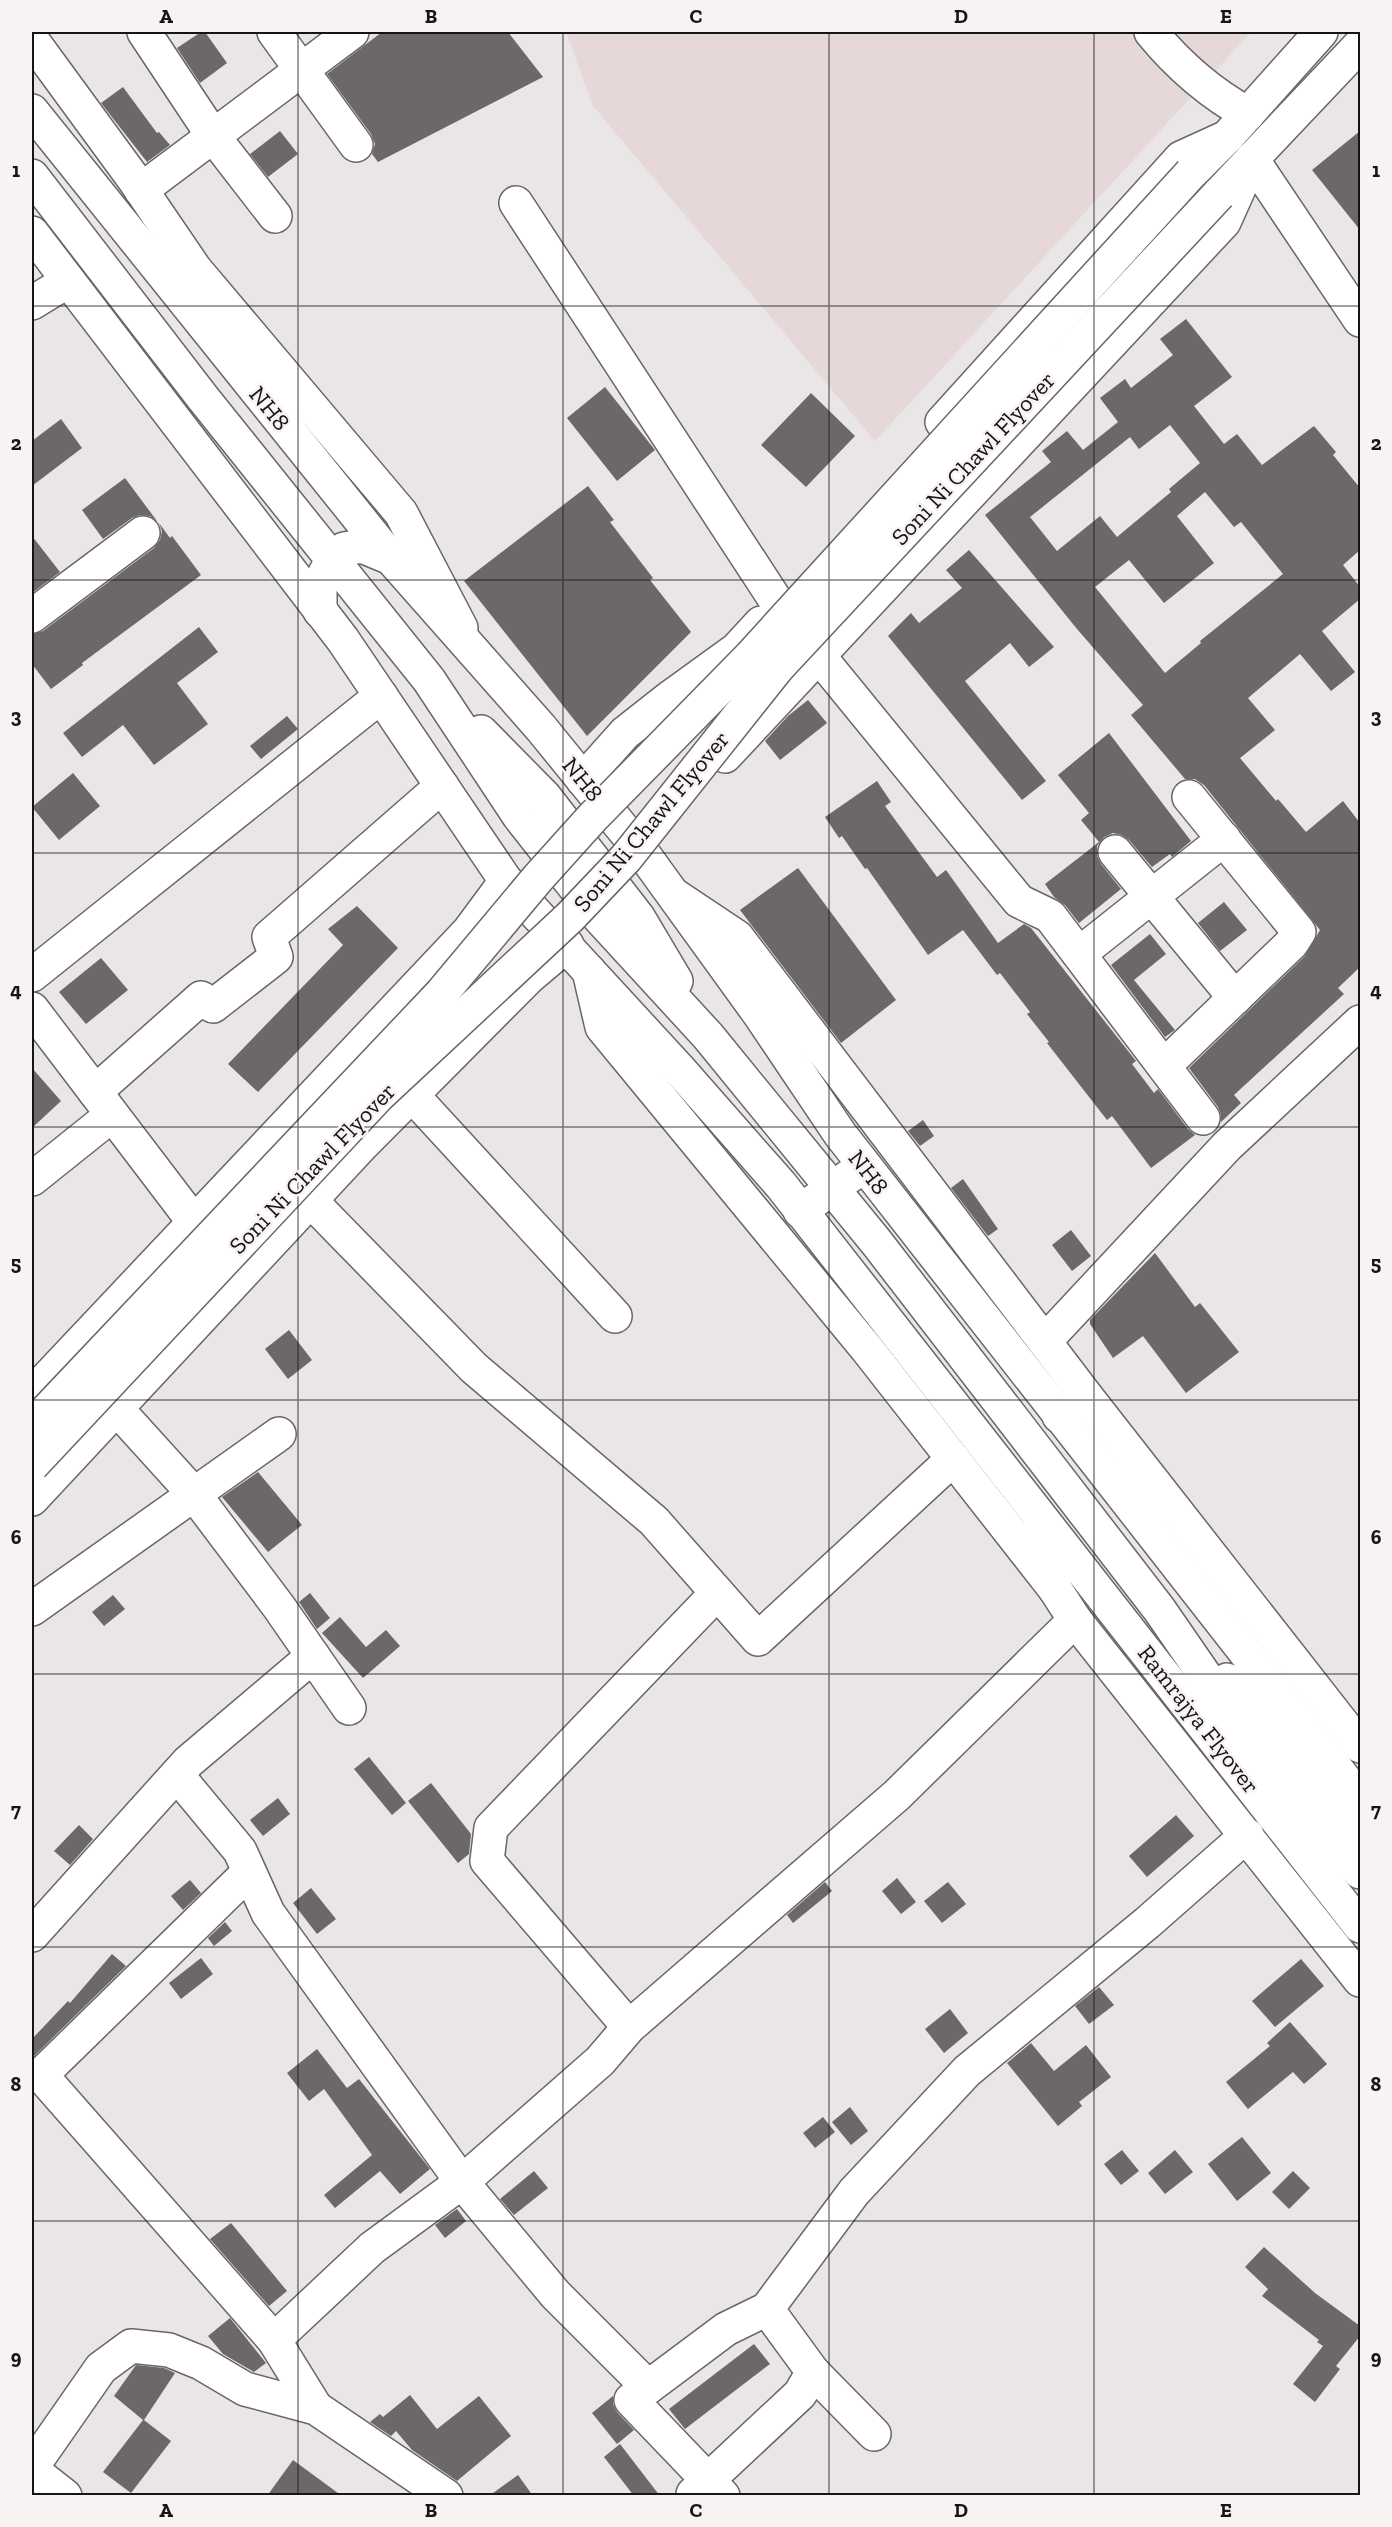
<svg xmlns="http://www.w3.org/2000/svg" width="1392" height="2527" viewBox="0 0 1392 2527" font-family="'Zilla Slab',serif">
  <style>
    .built { fill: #e6d7d9 }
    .building { fill: #6c6768; fill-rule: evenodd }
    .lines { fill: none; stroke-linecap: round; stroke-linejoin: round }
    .minor-casing { stroke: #6a6566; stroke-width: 36 }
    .major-casing { stroke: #6a6566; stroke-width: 36 }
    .minor { stroke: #fff; stroke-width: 33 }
    .major { stroke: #fff; stroke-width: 33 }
    .major-bridge-casing { stroke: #6a6566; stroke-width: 36; stroke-linecap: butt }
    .major-bridge { stroke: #fff; stroke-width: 33 }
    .grid { fill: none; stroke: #161515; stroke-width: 1.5; stroke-opacity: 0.55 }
    .labels { text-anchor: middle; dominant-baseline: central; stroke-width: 5; stroke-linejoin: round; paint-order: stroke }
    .street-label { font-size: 24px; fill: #161515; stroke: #f8f2f3 }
    .neatline { fill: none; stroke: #161515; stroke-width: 2 }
    .grid-label { font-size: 20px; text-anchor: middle; font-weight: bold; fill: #161515 }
  </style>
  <rect width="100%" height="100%" fill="#eae5e6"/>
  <polygon class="built" points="566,32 1251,32 875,441 593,106"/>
  <g class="building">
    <polygon points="201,32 205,32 227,63 200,83 177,48"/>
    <polygon points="382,32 508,32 543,77 378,162 372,154 375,144 371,134 327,74"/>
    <polygon points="123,87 157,133 159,132 170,145 147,162 101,103"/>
    <polygon points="280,131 298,154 268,177 250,154"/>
    <polygon points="1360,131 1360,230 1312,170"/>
    <path d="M1186 319 1232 377 1194 406 1224 444 1237 434 1262 465 1314 426 1336 452 1333 455 1360 488V550L1343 565 1360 587V599L1322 631 1355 672 1331 691 1300 654 1248 698 1275 730 1240 758 1276 801 1278 799 1306 832 1343 801 1360 823V967L1338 988 1344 994 1234 1095 1241 1103 1221 1122V1115L1218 1107 1189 1068 1305 956 1320 930 1204 785 1195 779H1185L1131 715 1143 705 1077 629 985 515 1051 462 1042 451 1067 431 1083 450 1118 422 1100 398 1125 379 1131 388 1173 355 1160 339ZM1170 425 1200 463 1169 489 1171 492 1117 537 1100 516 1057 551 1030 517 1130 437 1139 449ZM1205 492 1234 527 1241 522 1283 574 1200 641 1201 643 1165 673 1095 587 1129 560 1164 603 1214 563 1177 516Z"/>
    <polygon points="605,387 655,450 617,481 567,418"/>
    <polygon points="811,393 855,436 806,487 761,445"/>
    <polygon points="61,419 82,448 32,486 32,441"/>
    <polygon points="125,478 157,521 150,516 140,515 132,518 103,539 82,510"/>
    <polygon points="588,486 614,520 610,522 653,578 650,580 691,632 587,736 464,581"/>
    <polygon points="159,523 170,538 172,536 201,575 82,663 83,665 51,689 32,664 32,634 43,631 154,548 160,540 162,531"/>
    <polygon points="32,536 60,572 32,593"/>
    <polygon points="969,550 1054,647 1029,667 1010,643 965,681 1046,781 1022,800 888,636 911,613 919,623 962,588 946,570"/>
    <polygon points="199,627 218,652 177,683 208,724 154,765 123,725 82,757 63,733"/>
    <polygon points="808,700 827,723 780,760 765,741 788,716"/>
    <polygon points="287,716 298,729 261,759 250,746"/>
    <polygon points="1109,733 1191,841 1172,857 1170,854 1152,867 1129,840 1122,835 1113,833 1104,837 1097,846 1097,856 1101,864 1121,889 1079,923 1065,905 1054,897 1045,884 1099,842 1081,820 1089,813 1058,775"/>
    <polygon points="73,773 100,806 59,840 32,807"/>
    <polygon points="877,781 891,802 885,806 937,877 946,870 998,943 1024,924 1031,928 1136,1061 1132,1064 1154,1093 1158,1089 1188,1129 1195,1135 1151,1168 1112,1116 1107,1120 1047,1043 1049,1042 1027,1014 1030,1012 1000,973 997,975 963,930 928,955 867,868 865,869 842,836 839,838 825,817"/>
    <polygon points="798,868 896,1000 841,1043 740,910"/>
    <polygon points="1224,902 1247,930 1220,951 1198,923"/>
    <polygon points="357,906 398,948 258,1092 228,1064 343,945 328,929"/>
    <polygon points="1150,934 1166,954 1134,980 1175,1030 1165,1037 1111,965"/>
    <polygon points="101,958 128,990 86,1024 59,992"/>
    <polygon points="32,1068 61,1101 32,1128"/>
    <polygon points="923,1120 934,1136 920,1146 908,1131"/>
    <polygon points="963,1179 998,1229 988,1236 951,1188"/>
    <polygon points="1071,1230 1091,1256 1072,1271 1052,1245"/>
    <polygon points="1155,1253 1195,1307 1200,1303 1239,1352 1186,1393 1143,1336 1113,1358 1090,1324 1090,1320"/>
    <polygon points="289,1330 312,1360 288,1379 265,1349"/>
    <polygon points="258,1472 302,1525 268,1552 222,1497"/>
    <polygon points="310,1593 330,1618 317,1629 299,1602"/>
    <polygon points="113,1595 125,1609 104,1626 92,1612"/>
    <polygon points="340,1617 366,1647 386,1630 400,1646 363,1678 322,1633"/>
    <polygon points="369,1757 406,1803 392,1815 354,1769"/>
    <polygon points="431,1783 471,1834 469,1854 458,1863 408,1801"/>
    <polygon points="278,1798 290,1814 263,1836 250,1820"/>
    <polygon points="1176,1815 1194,1836 1147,1877 1129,1856"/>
    <polygon points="79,1825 93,1839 70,1865 54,1851"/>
    <polygon points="897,1878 916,1902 901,1914 882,1891"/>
    <polygon points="190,1880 201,1893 183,1910 171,1896"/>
    <polygon points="825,1882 832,1891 793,1923 787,1915"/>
    <polygon points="948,1882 966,1904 942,1923 924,1901"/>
    <polygon points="311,1888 336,1919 317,1934 293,1903"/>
    <polygon points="225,1922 232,1931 214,1946 208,1938"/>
    <polygon points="112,1954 126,1966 32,2058 32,2039 68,2001 70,2003"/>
    <polygon points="201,1958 213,1974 181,1999 169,1983"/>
    <polygon points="1301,1959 1324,1986 1275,2027 1252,2001"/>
    <polygon points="1099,1987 1114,2005 1089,2024 1075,2006"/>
    <polygon points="950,2009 968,2033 944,2053 925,2029"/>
    <polygon points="1290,2022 1327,2064 1304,2084 1293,2072 1248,2109 1226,2082 1270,2046 1267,2043"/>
    <polygon points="1031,2043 1054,2071 1086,2045 1111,2077 1079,2102 1082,2106 1058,2126 1007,2063"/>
    <polygon points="317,2049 347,2088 359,2079 430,2169 400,2194 380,2171 335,2208 324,2195 372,2155 324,2089 309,2101 287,2073"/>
    <polygon points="850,2107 868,2131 851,2145 832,2122"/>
    <polygon points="823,2117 835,2132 815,2148 803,2133"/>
    <polygon points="1242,2137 1271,2173 1237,2201 1208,2164"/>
    <polygon points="1122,2150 1139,2171 1121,2185 1104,2164"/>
    <polygon points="1175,2150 1193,2172 1165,2194 1148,2173"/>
    <polygon points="534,2171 548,2188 514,2215 500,2199"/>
    <polygon points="1293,2171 1310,2188 1289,2209 1272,2192"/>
    <polygon points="457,2209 466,2221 445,2238 435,2225"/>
    <polygon points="231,2223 287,2291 269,2306 210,2239"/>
    <polygon points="1264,2247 1315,2293 1360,2326 1360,2336 1336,2366 1340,2369 1315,2402 1293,2384 1323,2346 1317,2342 1319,2340 1262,2296 1268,2289 1245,2267"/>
    <polygon points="230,2318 266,2363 254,2372 223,2354 208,2336"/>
    <polygon points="754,2344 770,2364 685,2429 669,2409"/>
    <polygon points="136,2365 164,2368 175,2373 144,2420 171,2441 131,2493 103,2472 143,2420 114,2396"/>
    <polygon points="410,2395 437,2429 479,2396 511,2436 457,2481 412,2450 396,2431 391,2436 370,2422 380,2414 383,2417"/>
    <polygon points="613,2396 613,2404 617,2412 634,2430 617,2444 592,2413"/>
    <polygon points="620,2444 660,2496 634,2496 604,2457"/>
    <polygon points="293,2460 342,2496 267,2496"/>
    <polygon points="518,2475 533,2496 489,2496"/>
  </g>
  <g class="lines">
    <g class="minor-casing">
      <g id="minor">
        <polyline points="144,32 213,136 275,216"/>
        <polyline points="274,32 356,145"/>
        <path d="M1151 32C1178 65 1210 93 1248 114"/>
        <polyline points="32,40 133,178 195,269 401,513 461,628"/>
        <polyline points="1252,159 1360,320"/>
        <polyline points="32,176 203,398 429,680 519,816 596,914 708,1036 877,1243 1159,1609 1250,1741 1325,1834 1360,1872"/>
        <polyline points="141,190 352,32"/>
        <polyline points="516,203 778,604"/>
        <polyline points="32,303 68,281"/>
        <polyline points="942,422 1181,158 1225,138"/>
        <polyline points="32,616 143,533"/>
        <polyline points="818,655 1019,901 1050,916 1203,1118"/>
        <polyline points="481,732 545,797 638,917 676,981"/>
        <polyline points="725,756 1224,222 1250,164"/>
        <polyline points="583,780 625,733 672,696 737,649 761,623"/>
        <polyline points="1115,852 1235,998"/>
        <polyline points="674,895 737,937 1086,1396 1360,1746"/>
        <polyline points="1079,954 1224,839"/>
        <polyline points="589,971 602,1027 867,1349 1055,1589 1075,1620 1360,1980"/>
        <polyline points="32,975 381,696"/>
        <polyline points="32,1009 194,1222"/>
        <polyline points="1164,1066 1292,943 1299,932 1189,797"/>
        <polyline points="95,1092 201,998 213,1006 276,957 269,937 442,786"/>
        <polyline points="412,1095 615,1316"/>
        <polyline points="32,1179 112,1115"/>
        <polyline points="310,1200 474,1368 654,1521 758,1639 953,1459"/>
        <polyline points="1046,1340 1227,1146 1360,1022"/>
        <polyline points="32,1394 469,931 506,881"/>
        <polyline points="116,1408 194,1494 279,1607 349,1708"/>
        <polyline points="32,1499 363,1144 528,978 567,945"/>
        <polyline points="32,1609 279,1434"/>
        <path d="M1227 1680C1276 1731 1321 1785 1360 1843"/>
        <polyline points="177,1775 240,1851 268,1913 462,2182 555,2294 648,2387"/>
        <polyline points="249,1872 41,2075 274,2340 316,2408"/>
        <polyline points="32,1935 188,1762 313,1656"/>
        <polyline points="629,2027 487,1861 491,1828 717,1593"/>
        <polyline points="767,2309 813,2372 874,2434"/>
        <polyline points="274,2340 372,2248 462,2182 600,2061 629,2027 897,1795 1075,1620"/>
        <polyline points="32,2467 101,2368 131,2346 169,2350 201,2363 245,2389 316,2408 446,2496"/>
        <polyline points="32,2470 65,2496"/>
        <polyline points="693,2494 800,2394 813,2372"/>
        <polyline points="723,2496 631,2400 726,2329 767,2309 854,2192 967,2071 1147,1923 1247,1835"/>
      </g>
    </g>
    <g class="major-casing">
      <g id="major">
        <polyline points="32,111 391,558 541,728 645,856 760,1015 840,1134 1360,1799"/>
        <polyline points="1191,173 1228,136 1321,32"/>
        <polyline points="1219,194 1360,45"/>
        <polyline points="32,233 343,640 506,881 679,1069 781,1185 1360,1926"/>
        <polyline points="320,611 320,583 332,560 344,549 362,546 391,558"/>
        <polyline points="800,1211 864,1166"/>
        <polyline points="1059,1416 1086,1396"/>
        <polyline points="1108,1474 1136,1484 1175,1511"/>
        <polyline points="1040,1524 1055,1589"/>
      </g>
    </g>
    <use href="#minor" class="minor"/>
    <use href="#major" class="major"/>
    <g class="major-bridge-casing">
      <g id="major-bridge">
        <polyline points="32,1426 441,994 538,878 592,818 750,657 1191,173"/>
        <polyline points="32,1465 379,1095 570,917 626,858 778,667 1219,194"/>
      </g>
    </g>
    <use href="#major-bridge" class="major-bridge"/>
  </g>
  <path class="grid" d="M298 32V2496M563 32V2496M829 32V2496M1094 32V2496M32 306H1360M32 580H1360M32 853H1360M32 1127H1360M32 1400H1360M32 1674H1360M32 1947H1360M32 2221H1360"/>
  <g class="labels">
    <g class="street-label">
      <text transform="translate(270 408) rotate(51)">NH8</text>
      <text transform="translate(973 458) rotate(-47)">Soni Ni Chawl Flyover</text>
      <text transform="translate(583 779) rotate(51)">NH8</text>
      <text transform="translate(651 821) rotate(-50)">Soni Ni Chawl Flyover</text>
      <text transform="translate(312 1168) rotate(-46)">Soni Ni Chawl Flyover</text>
      <text transform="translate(869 1172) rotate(52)">NH8</text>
      <text transform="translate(1199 1719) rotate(52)">Ramrajya Flyover</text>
    </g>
  </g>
  <rect width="1392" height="2527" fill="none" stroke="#f8f2f3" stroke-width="66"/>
  <rect x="33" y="33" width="1326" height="2461" class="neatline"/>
  <g class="grid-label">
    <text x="166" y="23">A</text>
    <text x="431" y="23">B</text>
    <text x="696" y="23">C</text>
    <text x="961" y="23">D</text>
    <text x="1226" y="23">E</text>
    <text x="16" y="177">1</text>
    <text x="1376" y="177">1</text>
    <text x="16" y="450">2</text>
    <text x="1376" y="450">2</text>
    <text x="16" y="723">3</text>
    <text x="1376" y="723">3</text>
    <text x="16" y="997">4</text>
    <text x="1376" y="997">4</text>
    <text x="16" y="1270">5</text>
    <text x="1376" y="1270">5</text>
    <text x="16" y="1544">6</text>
    <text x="1376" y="1544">6</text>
    <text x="16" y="1817">7</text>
    <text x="1376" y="1817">7</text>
    <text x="16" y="2091">8</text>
    <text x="1376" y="2091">8</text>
    <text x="16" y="2364">9</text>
    <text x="1376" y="2364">9</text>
    <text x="166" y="2517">A</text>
    <text x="431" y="2517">B</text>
    <text x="696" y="2517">C</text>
    <text x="961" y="2517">D</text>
    <text x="1226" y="2517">E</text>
  </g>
</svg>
